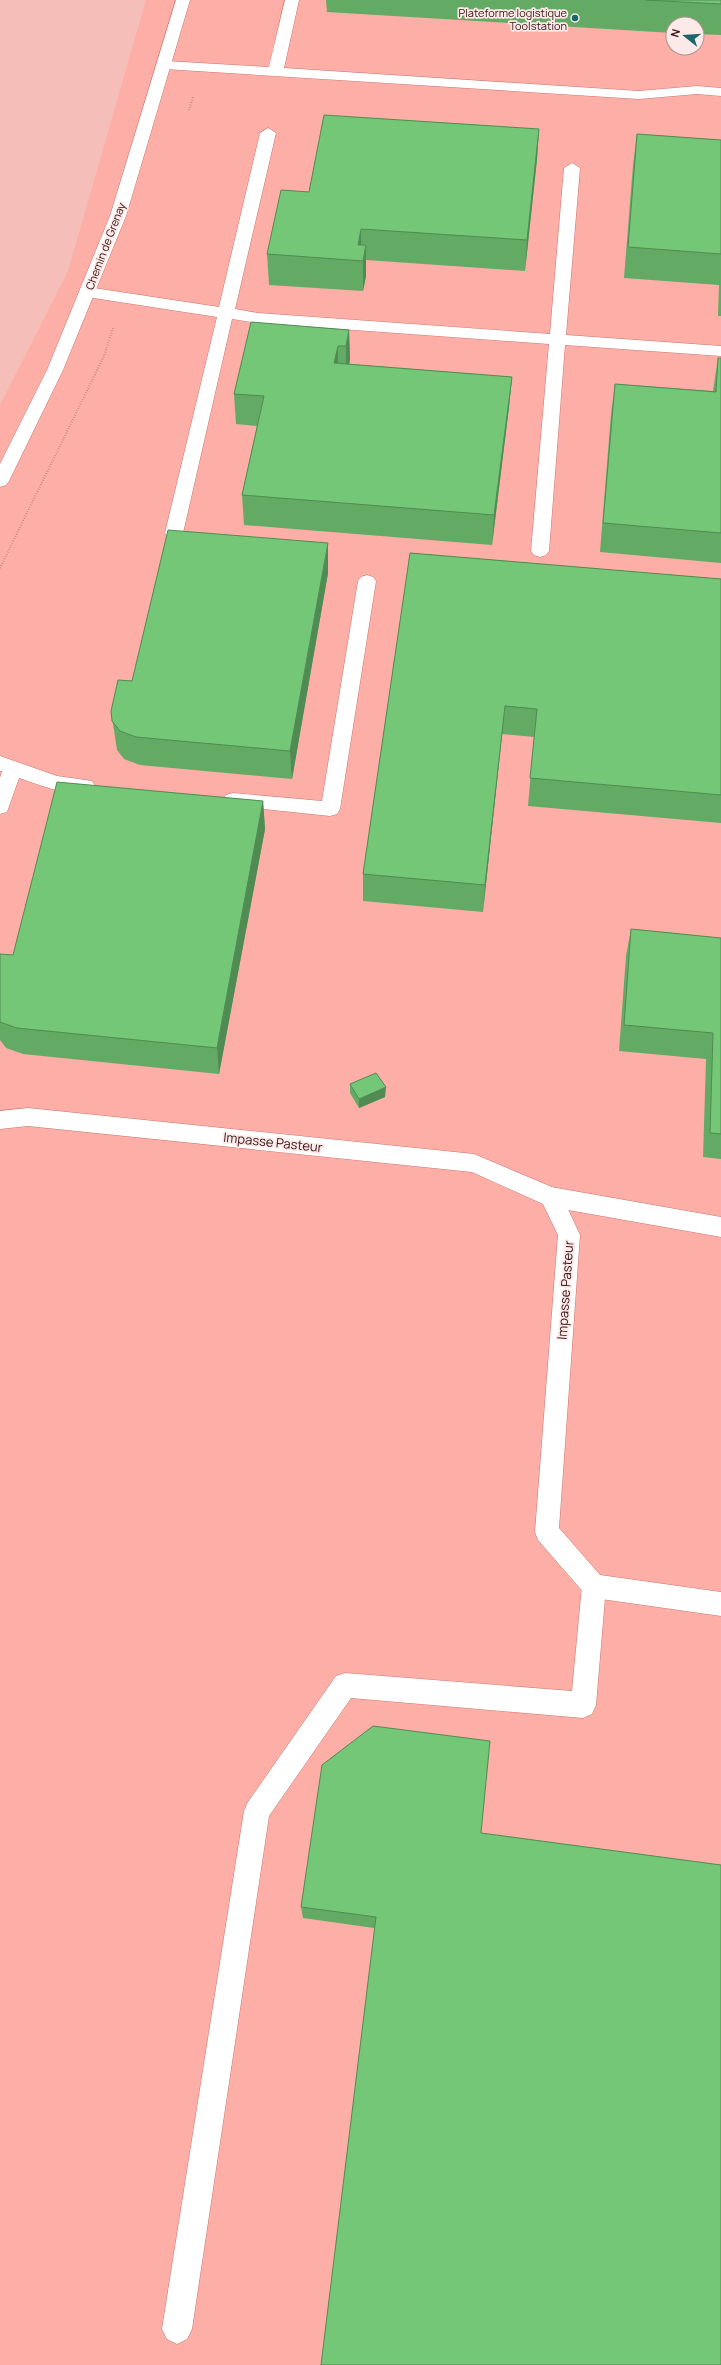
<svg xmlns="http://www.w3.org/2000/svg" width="721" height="2365" viewBox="0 0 721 2365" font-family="Manrope,sans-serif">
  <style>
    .built { fill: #fdaea7; fill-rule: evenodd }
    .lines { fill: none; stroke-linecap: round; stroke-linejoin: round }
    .lane-casing { stroke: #cb7670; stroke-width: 1 }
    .street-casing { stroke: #cb7670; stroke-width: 1 }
    .path { stroke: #a17370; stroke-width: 2; stroke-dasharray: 0.5 2; stroke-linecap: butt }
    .lane { fill: #fff; fill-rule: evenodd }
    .street { fill: #fff; fill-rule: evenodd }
    .wall { fill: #63ab65 }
    .shaded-wall { fill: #508b53 }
    .building { fill: #73c776; stroke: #508b53 }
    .poi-dot { fill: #19666e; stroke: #fdeae8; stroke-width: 1.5 }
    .labels { text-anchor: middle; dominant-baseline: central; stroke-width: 3.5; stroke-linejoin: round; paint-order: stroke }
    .far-poi-label { font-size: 11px; fill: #331211; stroke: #fdeae8; text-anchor: end }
    .far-street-label { font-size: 11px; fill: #331211; stroke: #fdeae8 }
    .street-label { font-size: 13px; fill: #331211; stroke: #fdeae8 }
  </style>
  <rect width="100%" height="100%" fill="#f6beb9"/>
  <path class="built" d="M146 0H721V2365H0V405L68 271ZM673 24H697V48H673Z"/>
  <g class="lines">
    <g class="lane-casing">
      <g id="lane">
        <polygon points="285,0 299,0 284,68 639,91 697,86 721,88 721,96 697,94 639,99 165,69 158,65 165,61 269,67"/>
        <polygon points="268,128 276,133 235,309 258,313 550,334 564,168 572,163 580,168 566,335 721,346 721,356 565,345 549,551 546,555 540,557 534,555 531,551 549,344 258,323 232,319 183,533 180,537 174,539 168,537 165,533 217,317 87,297 81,296 79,292 81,288 87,287 219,307 260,133"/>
        <polygon points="367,575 373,577 376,581 340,809 337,814 330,816 226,805 223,800 226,795 233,793 322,801 358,581 361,577"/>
        <path d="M0 756 57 776 92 781 95 786 92 791C69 798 41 785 19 778L7 812 0 814V778L2 771H0Z"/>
        <polygon points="551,1187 721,1217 721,1237 551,1207 543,1204 540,1197 543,1190"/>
        <polygon points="594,1574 603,1578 606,1586 596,1705 592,1714 583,1718 351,1698 269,1816 192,2329 187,2339 177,2344 167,2339 162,2329 244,1811 248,1802 336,1676 345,1673 572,1691 582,1586 585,1578"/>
      </g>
    </g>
    <g class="street-casing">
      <g id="street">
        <polygon points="176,0 190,0 126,216 63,370 9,481 6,485 0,487 0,464 47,370 110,216"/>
        <polygon points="28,1108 474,1154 559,1190 580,1235 559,1528 600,1575 721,1592 721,1616 594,1598 585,1594 538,1540 535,1532 558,1235 543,1204 472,1172 28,1126 0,1129 0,1111"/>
      </g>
    </g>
    <g class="path">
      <polyline points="189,110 193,97"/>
      <polyline points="0,568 104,356 113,328"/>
    </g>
    <use href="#lane" class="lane"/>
    <use href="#street" class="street"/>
  </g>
  <g class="wall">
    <polygon points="326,0 721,0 721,35 697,34 697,24 673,24 673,33 327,12"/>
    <polygon points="539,129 537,159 525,271 366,260 366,276 363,291 269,285 267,254 309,192"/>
    <polygon points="637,134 721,140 721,316 718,316 719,285 624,278 633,165"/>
    <polygon points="349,330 350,360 349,364 512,377 509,407 492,545 244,525 242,495 257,426 236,424 234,394"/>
    <polygon points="718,358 721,358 721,563 600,552 611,414 615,384 713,391"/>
    <polygon points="410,553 721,579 721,823 528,806 534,737 502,734 483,912 363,901 363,874"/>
    <polygon points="328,573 292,779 140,765 124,759 117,750 111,711 132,681"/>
    <polygon points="263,801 265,829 219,1074 23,1054 6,1048 0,1040 0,954 13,955"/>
    <polygon points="631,929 721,938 721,1159 703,1157 706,1059 619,1051 626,956"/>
    <polygon points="350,1084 385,1097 359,1108 350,1093"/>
    <polygon points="490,1741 374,1928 303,1918 301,1907"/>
  </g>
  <g class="shaded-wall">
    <polygon points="539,129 537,159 525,271 527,240"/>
    <polygon points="361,229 361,260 358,245"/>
    <polygon points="366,245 366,276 363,291 363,261"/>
    <polygon points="349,330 350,360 346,377 346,346"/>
    <polygon points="338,346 338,376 334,363"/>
    <polygon points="512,377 509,407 492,545 494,515"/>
    <polygon points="328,543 328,573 292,779 290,751"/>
    <polygon points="505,706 502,734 483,912 485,885"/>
    <polygon points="263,801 265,829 219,1074 217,1048"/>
    <polygon points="386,1087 385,1097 359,1108 359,1099"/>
  </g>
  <g class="building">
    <polygon points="645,0 721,0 721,4"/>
    <polygon points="324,115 539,129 527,240 361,229 358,245 366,245 363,261 267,254 281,190 309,192"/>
    <polygon points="637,134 721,140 721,254 628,247"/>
    <polygon points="251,322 349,330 346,346 338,346 334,363 512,377 494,515 242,495 264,396 234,394"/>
    <polygon points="718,358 721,358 721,533 603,523 615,384 716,392"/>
    <polygon points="168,530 328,543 290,751 136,737 120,731 112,721 111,711 118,680 132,681"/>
    <polygon points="410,553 721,579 721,795 530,778 537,709 505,706 485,885 363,874"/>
    <polygon points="57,782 263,801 217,1048 17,1028 0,1022 0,954 13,955"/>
    <polygon points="631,929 721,938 721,1134 710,1133 713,1033 624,1025"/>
    <polygon points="376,1073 386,1087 359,1099 350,1084"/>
    <polygon points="373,1726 490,1741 481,1833 721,1865 721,2365 321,2365 376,1917 301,1907 322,1765"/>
  </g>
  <circle class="poi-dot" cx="575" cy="18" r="4"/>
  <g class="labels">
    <g class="far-poi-label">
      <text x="567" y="12">Plateforme logistique<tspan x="567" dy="13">Toolstation</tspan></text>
    </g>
    <g class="far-street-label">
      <text transform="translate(105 246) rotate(-69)">Chemin de Grenay</text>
    </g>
    <g class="street-label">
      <text transform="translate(273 1142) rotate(6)">Impasse Pasteur</text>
      <text transform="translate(565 1290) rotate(-86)">Impasse Pasteur</text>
    </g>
  </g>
  <g transform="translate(685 36) rotate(287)"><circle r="19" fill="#fdeae8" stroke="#ac9492"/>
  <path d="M0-3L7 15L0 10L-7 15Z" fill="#19666e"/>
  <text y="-6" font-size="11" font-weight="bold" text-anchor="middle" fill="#331211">N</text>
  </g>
</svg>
